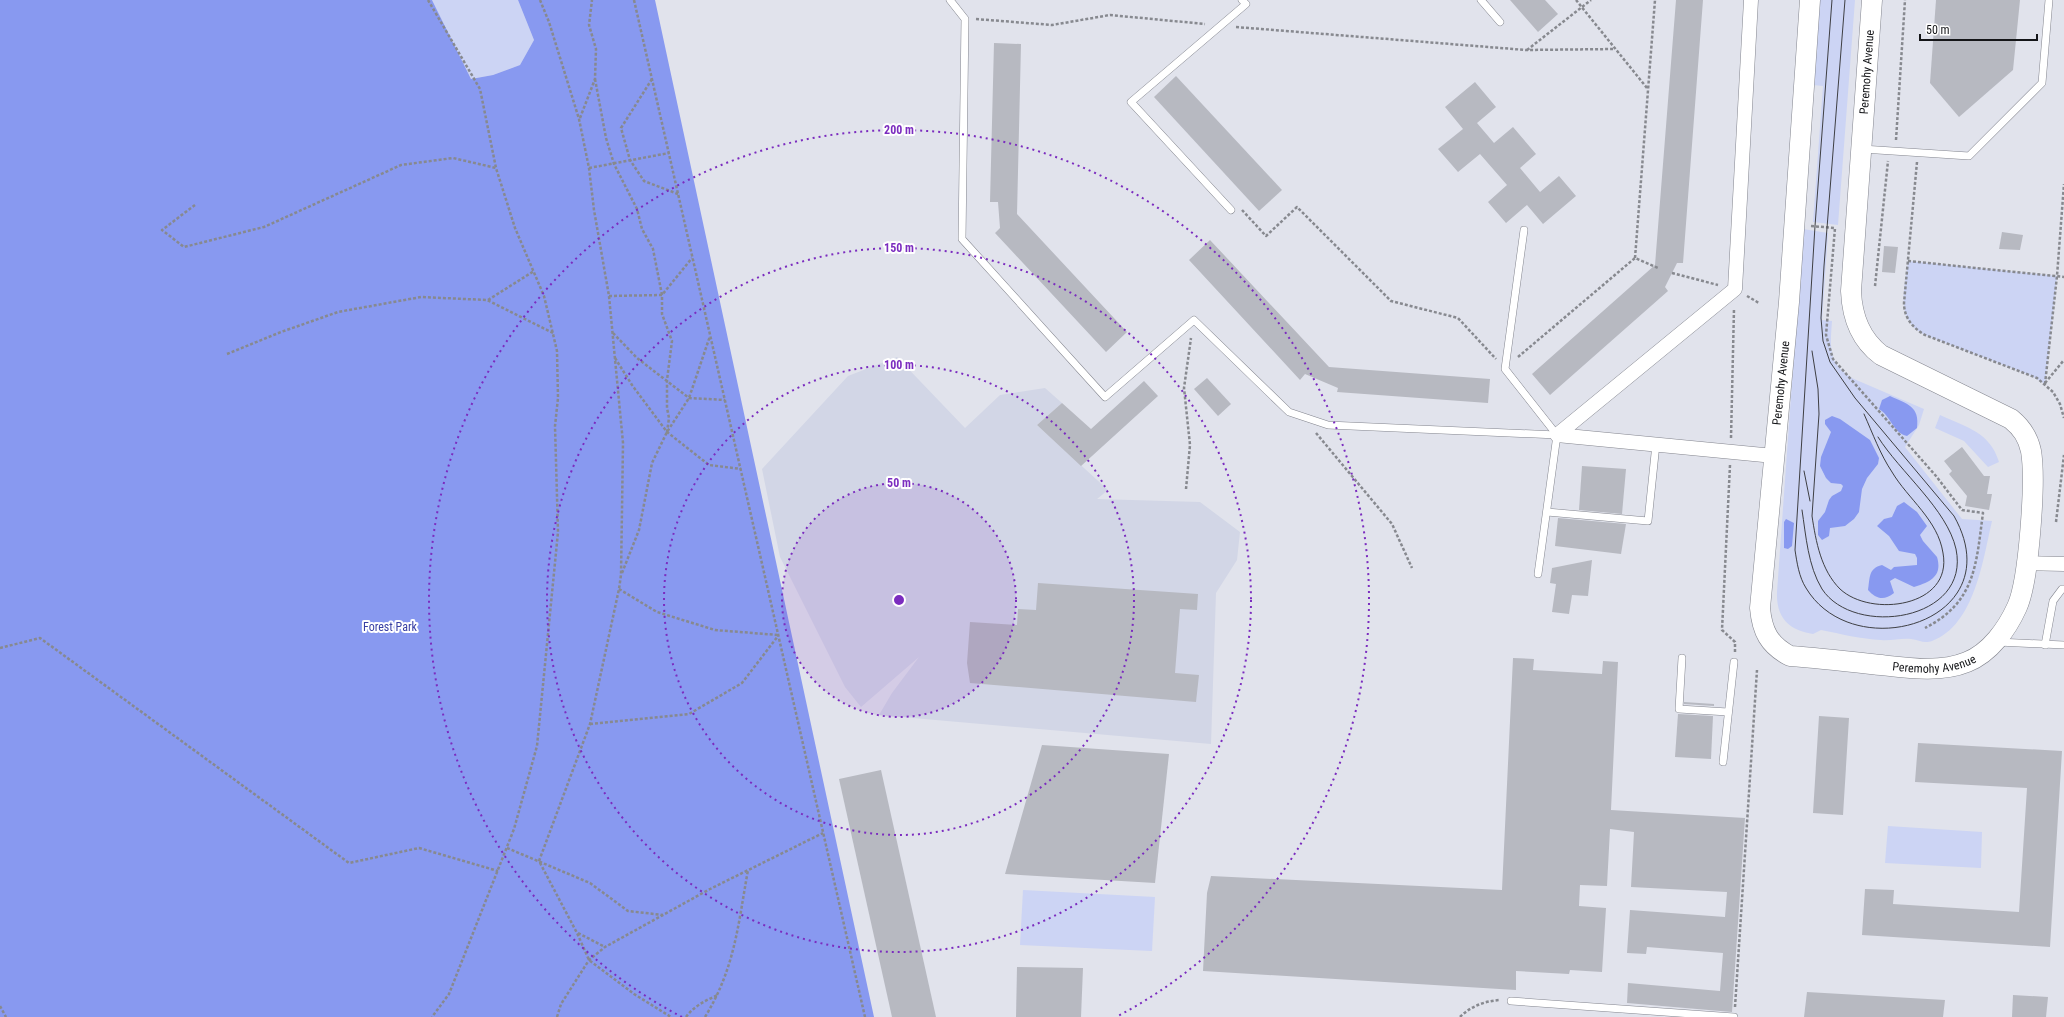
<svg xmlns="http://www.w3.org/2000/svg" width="2064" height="1017" viewBox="0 0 2064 1017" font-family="'Roboto Condensed',sans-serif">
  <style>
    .built { fill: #d2d6e6 }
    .green { fill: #ccd4f4 }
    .forest { fill: #8899f0 }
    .building { fill: #b7b9c1 }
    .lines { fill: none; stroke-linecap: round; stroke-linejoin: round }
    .lane-casing { stroke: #83858e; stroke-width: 8 }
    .street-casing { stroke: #83858e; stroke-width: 15 }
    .secondary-casing { stroke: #83858e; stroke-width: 21 }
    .path { stroke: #87898f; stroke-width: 2.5; stroke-dasharray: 3 2; stroke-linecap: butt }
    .lane { stroke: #fff; stroke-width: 7 }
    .street { stroke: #fff; stroke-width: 14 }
    .secondary { stroke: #fff; stroke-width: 20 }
    .tram { stroke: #3e3f43; stroke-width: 1 }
    .ring { fill: none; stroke: #7b2cbf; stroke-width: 2; stroke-dasharray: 2 4 }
    .labels { text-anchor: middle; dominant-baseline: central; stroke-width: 4; stroke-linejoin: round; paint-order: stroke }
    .street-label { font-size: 12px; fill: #141518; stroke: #fff }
    .park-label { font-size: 12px; fill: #3940a4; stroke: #fff }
    .centre { fill: #7b2cbf; stroke: #fff; stroke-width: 2 }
    .ring-label { font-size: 12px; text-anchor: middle; font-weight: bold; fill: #7b2cbf; stroke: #fff; stroke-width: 4; stroke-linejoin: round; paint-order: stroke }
  </style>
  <rect width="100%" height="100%" fill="#e1e3ec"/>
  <polygon class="built" points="897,357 965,428 1000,395 1045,388 1062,403 1037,425 1108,490 1097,499 1200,502 1240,532 1237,560 1216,593 1211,744 879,715 892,693 919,657 861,707 845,687 780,557 762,469 848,376"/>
  <g class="green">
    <polygon points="432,0 518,0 534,40 520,65 493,75 471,79"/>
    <polygon points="1820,0 1855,0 1838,225 1813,222 1823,86 1813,85"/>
    <path d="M1803 229 1828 233 1822 320 1832 321C1830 349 1828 364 1854 379L1924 409 1919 425 1905 447 1962 519 1992 521C1983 559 1975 625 1932 641 1924 644 1919 640 1911 639 1901 638 1891 641 1881 640 1861 639 1841 634 1821 630L1813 634C1788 630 1776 617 1777 592Z"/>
    <path d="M1908 261 2057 276 2045 384 2030 375 1925 335C1894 319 1905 289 1908 261Z"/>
    <path d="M1940 415C1966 427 1990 432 1999 462L1988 467 1964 441 1935 428Z"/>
    <polygon points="1888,826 1982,832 1981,868 1885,863"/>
    <polygon points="1023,890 1155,897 1152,951 1020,945"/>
  </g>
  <g class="forest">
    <polygon points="0,0 432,0 471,79 493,75 520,65 534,40 518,0 655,0 874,1017 0,1017"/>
    <path d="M1890 396C1907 404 1920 406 1917 428L1907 436C1893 433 1891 416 1879 409L1882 400Z"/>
    <polygon points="1832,416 1840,419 1870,440 1879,458 1878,464 1867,478 1862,489 1859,512 1854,519 1845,526 1830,528 1829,536 1822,540 1818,535 1818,521 1825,512 1829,500 1832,496 1841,491 1843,486 1841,484 1831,483 1826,478 1820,466 1821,457 1831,432 1825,424 1825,420"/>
    <path d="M1904 502 1917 512 1927 526 1920 535 1923 541 1937 557C1943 577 1929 582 1914 587L1895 578 1890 581 1894 593C1884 601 1876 599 1868 590 1870 579 1868 568 1882 565L1891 570 1894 567 1917 565V558L1915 554 1899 551 1889 536 1877 526 1884 519 1892 517 1897 506Z"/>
    <polygon points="1786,519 1794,523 1792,546 1788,549 1784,548 1784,522"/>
  </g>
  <g class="building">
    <polygon points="1510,0 1545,0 1558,14 1538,32"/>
    <polygon points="1676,0 1703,0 1683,263 1677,263 1665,287 1668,291 1550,395 1532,374 1655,265"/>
    <polygon points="1936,0 2020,0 2013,70 1959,117 1930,83"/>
    <polygon points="994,43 1021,44 1017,214 1127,332 1106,352 995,233 1000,228 998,202 990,202"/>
    <polygon points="1176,76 1282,190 1259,211 1154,97"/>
    <polygon points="1475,82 1496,107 1477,123 1494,143 1513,127 1536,154 1520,168 1540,192 1559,176 1576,196 1543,224 1527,205 1506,223 1488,202 1507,185 1480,154 1458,172 1438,149 1463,129 1445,107"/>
    <polygon points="2002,232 2023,235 2020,250 1999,249"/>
    <polygon points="1210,240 1329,367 1490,379 1488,403 1337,392 1338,388 1305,374 1300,380 1189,260"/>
    <polygon points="1884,246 1898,247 1895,273 1882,272"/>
    <polygon points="1207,378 1231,404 1218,416 1194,389"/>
    <polygon points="1144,381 1158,396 1081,466 1037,425 1062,403 1091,429"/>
    <polygon points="1962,447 1984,476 1990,476 1987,494 1992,494 1989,510 1965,506 1967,496 1949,474 1952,471 1944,461"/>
    <polygon points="1582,466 1626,469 1622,514 1579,510"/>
    <polygon points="1558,518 1626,524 1621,554 1555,546"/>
    <polygon points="1592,560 1588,596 1572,595 1569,614 1552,612 1556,584 1550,583 1552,568"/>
    <polygon points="1038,583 1198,594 1197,610 1180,609 1175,673 1199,675 1196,702 970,683 967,663 970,622 1017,625 1018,609 1036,610"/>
    <polygon points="1513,658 1534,659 1533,670 1602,674 1603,661 1618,662 1611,810 1745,818 1732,1012 1627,1003 1628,983 1720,991 1723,953 1647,947 1646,954 1627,953 1630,910 1725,917 1727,892 1631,887 1634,832 1610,829 1607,886 1580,885 1579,906 1606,908 1602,972 1570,970 1569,974 1516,971 1516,990 1203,971 1207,893 1211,876 1502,890"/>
    <polygon points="1684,702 1714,704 1714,706 1684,704"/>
    <polygon points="1678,714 1713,716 1711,759 1675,757"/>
    <polygon points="1819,716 1849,718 1843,815 1813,813"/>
    <polygon points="1918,743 2062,751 2050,947 1862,935 1865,889 1894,890 1893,904 2019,912 2027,788 1915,782"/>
    <polygon points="1042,745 1169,754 1155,883 1005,874"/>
    <polygon points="881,770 936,1017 892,1017 839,779"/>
    <polygon points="1017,967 1083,968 1081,1017 1016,1017"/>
    <polygon points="1807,992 1945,1000 1943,1017 1804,1017"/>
    <polygon points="2013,995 2048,997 2046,1017 2012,1017"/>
  </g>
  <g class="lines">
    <g class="lane-casing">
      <g id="lane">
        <polyline points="950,0 965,19 962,239 1105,397 1194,320 1289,412 1328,425 1557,435"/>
        <polyline points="1481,0 1500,22"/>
        <polyline points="1862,149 1969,156 2042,83 2049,0"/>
        <polyline points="1231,210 1131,102 1246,4 1242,0"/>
        <polyline points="1524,230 1505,369 1557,435 1538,574"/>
        <polyline points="1547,512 1648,521 1656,444"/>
        <polyline points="1998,642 2064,645"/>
        <polyline points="2045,645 2053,601 2062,589 2064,589"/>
        <polyline points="1682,658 1679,709 1728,712"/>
        <polyline points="1723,762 1734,662"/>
        <polyline points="1511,1001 1734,1017"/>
      </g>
    </g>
    <g class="street-casing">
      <g id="street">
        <polyline points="1751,0 1735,289 1557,435 1774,456"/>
        <polyline points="2026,563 2064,564"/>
      </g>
    </g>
    <g class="secondary-casing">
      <g id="secondary">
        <path id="s1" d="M1810 0 1789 302 1760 608C1762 631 1769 645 1790 656 1817 658 1844 661 1871 664 1902 667 1938 674 1967 662 1990 653 2007 629 2017 607 2029 581 2036 480 2031 451 2028 437 2022 428 2011 419L1881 355C1860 339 1852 317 1851 291L1872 0"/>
      </g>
    </g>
    <g class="path">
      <polyline points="428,0 480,89 496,168 515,228 544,296 557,351 558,398 555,426 558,532 537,746 514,829 449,994 432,1017"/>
      <polyline points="540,0 549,22 579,119 589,168 594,210 609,296 623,443 621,575 619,589 590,724 539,861 577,933 589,960 634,994 671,1017"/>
      <polyline points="634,0 865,1017"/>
      <polyline points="1576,0 1647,88"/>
      <polyline points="976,19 1052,25 1110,15 1205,24"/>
      <polyline points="1236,27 1526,50 1615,49"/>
      <polyline points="1527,50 1591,0"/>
      <polyline points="595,79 606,138 614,164 637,209 642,229 653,249 662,295 662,314 672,341 667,380 667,408 669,418 667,432"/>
      <polyline points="652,79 621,128 630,160 644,181 678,194"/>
      <polyline points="580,118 595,79 596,49 589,25 592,0"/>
      <polyline points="1896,140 1905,0"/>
      <path d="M1917 162 1904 303C1904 318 1913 328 1925 335L2037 378 2053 392 2060 404 2064 418"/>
      <polyline points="589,168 669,153"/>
      <polyline points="195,205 162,230 184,247 264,227 401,165 453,158 496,168"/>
      <polyline points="1242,210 1266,236 1297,207 1391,301 1458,318 1496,359"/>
      <path d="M1811 226 1835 228 1826 335 1833 359 1936 476 1962 510 1983 513C1976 564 1976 602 1925 628"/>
      <polyline points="1635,258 1655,0"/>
      <polyline points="1908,261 2064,277"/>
      <polyline points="1672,273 1718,285"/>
      <polyline points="1875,286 1888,161"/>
      <polyline points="609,296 662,295 692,258"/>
      <polyline points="1747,296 1759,303"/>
      <polyline points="488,300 534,271"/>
      <polyline points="613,333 637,358 689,398 725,400"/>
      <polyline points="227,354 281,332 338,312 421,297 487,300 553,333"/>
      <polyline points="1518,357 1635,258 1658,268"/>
      <polyline points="615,358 632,385 667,432 709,465 741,469"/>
      <polyline points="2045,383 2064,360"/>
      <polyline points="2045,384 2057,276 2064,184"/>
      <polyline points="1316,433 1392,524 1412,568"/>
      <polyline points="1731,438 1734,309"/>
      <polyline points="1730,465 1722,630 1735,642 1735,652"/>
      <polyline points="1186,489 1190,445 1184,388 1191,338"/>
      <polyline points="2056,522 2064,455"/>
      <polyline points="622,573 639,530 652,463 667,432 689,398 710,336"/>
      <polyline points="619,589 657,612 715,630 778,635"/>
      <polyline points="0,648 40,638 349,863 419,848 498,871"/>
      <polyline points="590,724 689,714 742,683 778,636"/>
      <polyline points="507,848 590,883 628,911 663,915"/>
      <polyline points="578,933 605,947"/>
      <polyline points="0,1006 6,1017"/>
      <polyline points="1735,1007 1757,670"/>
      <polyline points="557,1017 561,1004 589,960 605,947 710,889 823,833"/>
      <path d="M686 1017C694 1006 706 1000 718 995"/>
      <path d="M705 1017C735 968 738 925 748 870"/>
      <path d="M1460 1017C1471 1006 1485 1001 1500 1000"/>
    </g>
    <use href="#lane" class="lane"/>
    <use href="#street" class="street"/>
    <use href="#secondary" class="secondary"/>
    <g class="tram">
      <path d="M1832 0 1815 226 1795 550C1797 563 1799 577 1806 588 1854 668 2013 621 1954 516L1855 398 1830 362 1823 341 1821 318 1824 266 1845 0"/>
      <path d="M1812 351 1818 389 1819 414 1812 516C1816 542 1821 570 1840 589 1871 618 1953 607 1943 553 1938 520 1908 499 1892 472 1880 454 1873 434 1864 414"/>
      <polyline points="1804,471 1810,501"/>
      <path d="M1802 510C1806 536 1808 566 1822 589 1854 638 1971 621 1956 549 1947 509 1900 472 1878 437"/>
    </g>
  </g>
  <circle cx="899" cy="600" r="117" fill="#7b2cbf" fill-opacity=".12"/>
  <g class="ring">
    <circle cx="899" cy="600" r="117"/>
    <circle cx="899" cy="600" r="235"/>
    <circle cx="899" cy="600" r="352"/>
    <path d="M682 1017A470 470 0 1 1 1116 1017"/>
  </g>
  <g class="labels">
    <g class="street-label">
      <text stroke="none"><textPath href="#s1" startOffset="1558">Peremohy Avenue</textPath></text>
      <text transform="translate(1781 383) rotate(-84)">Peremohy Avenue</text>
      <text stroke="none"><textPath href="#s1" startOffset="815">Peremohy Avenue</textPath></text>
    </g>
    <g class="park-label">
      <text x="390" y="627">Forest Park</text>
    </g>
  </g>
  <circle cx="899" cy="600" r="6" class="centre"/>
  <g class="ring-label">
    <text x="899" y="134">200 m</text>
    <text x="899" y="252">150 m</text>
    <text x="899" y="369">100 m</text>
    <text x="899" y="487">50 m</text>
  </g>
  <path d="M1920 34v6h117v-6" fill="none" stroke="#141518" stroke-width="2"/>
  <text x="1926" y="34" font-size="12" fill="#141518" stroke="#ffffff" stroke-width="3" paint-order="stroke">50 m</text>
</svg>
